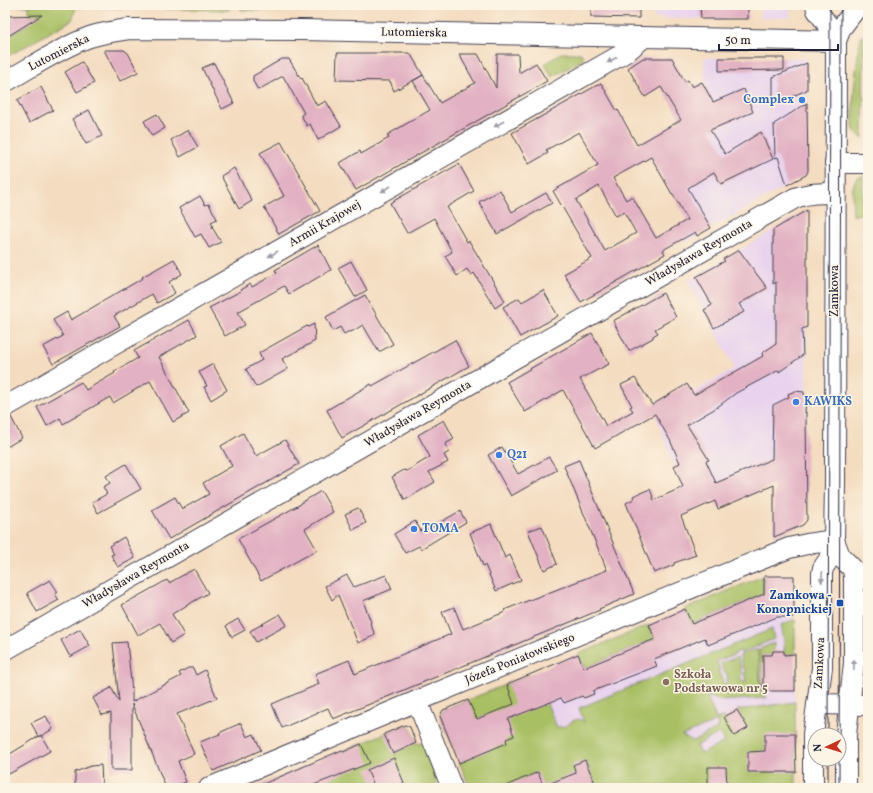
<svg xmlns="http://www.w3.org/2000/svg" width="873" height="793" viewBox="0 0 873 793" font-family="Vollkorn,serif">
  <style>
    .built { fill: #e8d2ee }
    .green { fill: #a8bf64; stroke: #657050; fill-rule: evenodd }
    .building { fill: #e2b1c3; fill-rule: evenodd }
    .lines { fill: none; stroke-linecap: round; stroke-linejoin: round }
    .minor-casing { stroke: #423e4f; stroke-width: 22 }
    .minor { stroke: #fff; stroke-width: 20 }
    .tram { stroke: #22223b; stroke-width: 1 }
    .oneway { fill: #9c9ca7 }
    .shop-dot { fill: #3f7fe0; stroke: #fcf5e5; stroke-width: 1.5 }
    .transit-dot { fill: #1a4fb4; stroke: #fcf5e5; stroke-width: 1.5 }
    .education-dot { fill: #8d6e63; stroke: #fcf5e5; stroke-width: 1.5 }
    .labels { text-anchor: middle; dominant-baseline: central; stroke-width: 3; stroke-linejoin: round; paint-order: stroke }
    .street-label { font-size: 12px; fill: #22223b; stroke: #fcf5e5 }
    .shop-label { font-size: 12px; font-weight: bold; fill: #366cbe; stroke: #fcf5e5; text-anchor: start }
    .transit-label { font-size: 12px; font-weight: bold; fill: #164399; stroke: #fcf5e5; text-anchor: end }
    .education-label { font-size: 12px; font-weight: bold; fill: #785e54; stroke: #fcf5e5; text-anchor: start }
  </style>
  <rect width="100%" height="100%" fill="#fcf5e5"/>
  <filter id="ink" filterUnits="userSpaceOnUse"><feTurbulence type="fractalNoise" baseFrequency=".025" numOctaves="2"/><feDisplacementMap in="SourceGraphic" scale="8" xChannelSelector="R" yChannelSelector="G"/><feConvolveMatrix kernelMatrix="1 2 1 2 8 2 1 2 1" color-interpolation-filters="sRGB"/></filter>
  <filter id="wash" filterUnits="userSpaceOnUse"><feTurbulence type="fractalNoise" baseFrequency=".012" numOctaves="4" result="noise"/><feDisplacementMap in="SourceGraphic" scale="16" xChannelSelector="R" yChannelSelector="G"/><feGaussianBlur stdDeviation="0.9" result="paint"/><feColorMatrix in="noise" values="0 0 0 0 0 0 0 0 0 0 0 0 0 0 0 0 0 1.4 0 .05"/><feComposite in="paint" operator="in"/></filter>
  <g filter="url(#wash)">
    <rect width="100%" height="100%" fill="#f4dcc0"/>
    <g class="built">
      <polygon points="654,5 701,5 701,19 654,18"/>
      <polygon points="761,5 790,5 790,18 760,18"/>
      <polygon points="704,58 803,58 807,62 808,171 806,175 684,243 675,227 687,220 673,194 672,194 646,149 696,122 700,100 707,88 705,80"/>
      <polygon points="800,214 805,215 807,218 806,478 687,496 674,466 655,414 735,368 688,281"/>
      <polygon points="763,576 794,576 795,702 701,754 708,788 583,788 542,692 534,673"/>
    </g>
    <g class="green">
      <polygon points="5,5 229,5 229,10 76,7 72,20 10,55 5,47 5,38 29,23 29,6"/>
      <polygon points="241,5 283,5 283,11 241,10"/>
      <path d="M861 36H864L863 138C860 136 856 134 854 130 852 125 853 119 853 114 853 88 857 62 861 36Z"/>
      <polygon points="561,53 581,53 584,59 552,77 545,64"/>
      <path d="M863 175V211L860 214 853 216C853 207 850 184 857 178 858 178 862 176 863 175Z"/>
      <polygon points="763,576 764,594 692,624 685,609"/>
      <polygon points="793,620 795,620 795,654 784,655 784,639 781,625"/>
      <polygon points="649,625 655,639 584,668 578,654"/>
      <path d="M772 629 774 639 741 653 740 651 735 653 736 654 717 661 720 670H718L724 684 727 683 726 679 728 678 726 673H724L721 663 738 657 742 675 740 676 742 682H746L744 673H746L745 668H743L740 655 758 649 760 688C761 692 762 694 766 696V698L721 701 707 696 717 721 682 736 694 741 717 729 718 718 724 717 731 730 744 722 737 710 795 702 796 788H597L585 760 583 788H470L440 716 443 710 534 673 557 727C560 727 562 727 565 726 572 723 576 715 584 722L579 708ZM719 733 724 742 701 754 696 746Z"/>
      <polygon points="774,643 774,655 763,655 763,690 766,691 765,693 763,692 761,687 759,649"/>
      <polygon points="405,725 410,727 416,743 422,744 427,752 438,788 254,788"/>
    </g>
    <g id="blocks">
      <g class="building">
        <polygon points="591,5 639,5 639,18 591,17"/>
        <polygon points="700,5 748,5 748,19 701,19"/>
        <polygon points="42,15 5,38 5,16"/>
        <polygon points="104,50 124,50 128,53 138,72 120,81"/>
        <polygon points="337,53 410,53 423,75 394,91 390,81 336,80"/>
        <polygon points="459,54 478,54 496,88 497,54 518,54 519,73 536,63 547,81 356,190 340,163 360,151 361,154 389,138 387,135 430,110 413,81 423,75 440,103 475,83"/>
        <path d="M643 58H672L685 82 688 80 692 87 702 82 713 102 744 89 753 112 710 130 725 154 761 132 773 159 721 184 714 172 688 188 711 228 697 236 695 232 663 250 665 254 581 302 564 274 592 258 553 191 598 165 579 132 546 150 548 153 529 164 512 133 601 83 617 111 618 110 637 145 681 120 661 87 645 97 628 68ZM651 157 672 194H673L687 220 656 238 632 196 626 200 613 178ZM599 186 616 216 624 212 636 233 605 251 576 200Z"/>
        <polygon points="719,58 784,58 784,70 719,71"/>
        <polygon points="282,59 289,59 301,79 302,78 317,106 326,101 341,126 318,140 310,124 307,126 301,115 304,113 283,76 258,90 253,81 253,76"/>
        <polygon points="82,62 94,83 77,92 65,72"/>
        <polygon points="214,63 234,103 222,109 202,68"/>
        <polygon points="807,63 807,90 773,104 773,77"/>
        <polygon points="41,87 53,110 29,123 17,100"/>
        <polygon points="807,103 808,171 806,175 787,185 778,157 775,158 774,124"/>
        <polygon points="89,110 102,136 86,144 72,119"/>
        <polygon points="157,114 165,128 152,136 144,121"/>
        <polygon points="188,130 198,147 180,157 171,140"/>
        <polygon points="281,142 320,211 279,234 264,207 284,196 260,153"/>
        <polygon points="459,164 474,191 447,207 467,242 469,241 505,301 495,308 474,273 471,275 467,269 457,276 445,256 452,252 434,218 407,233 390,203"/>
        <polygon points="234,168 252,201 239,209 221,176"/>
        <polygon points="500,190 512,212 546,193 552,203 497,234 479,202"/>
        <polygon points="200,196 205,205 209,204 217,219 211,222 213,226 212,227 221,242 209,248 201,234 195,237 179,208"/>
        <polygon points="807,210 807,327 802,329 803,355 779,372 779,370 736,393 716,408 687,425 709,460 706,461 716,483 772,459 773,405 789,397 788,394 795,391 804,392 804,395 806,395 805,413 806,412 807,520 803,525 774,537 774,485 718,509 715,501 681,516 696,555 674,563 674,565 654,573 626,503 634,499 633,496 650,489 654,500 683,487 674,466 680,463 670,440 655,414 595,448 563,390 525,412 507,382 592,333 609,364 580,379 606,426 633,411 630,407 632,406 621,385 635,378 652,405 687,384 694,395 763,356 762,353 776,344 776,282 773,284 773,230"/>
        <polygon points="318,245 331,270 289,294 284,286 238,312 245,325 225,336 209,308 241,291 240,290 250,284 252,287 277,273 275,270"/>
        <polygon points="739,250 767,288 739,304 744,312 714,328 704,310 712,305 696,277 725,261 723,259"/>
        <polygon points="174,259 182,274 169,282 175,293 157,303 152,294 114,316 120,326 53,364 43,347 63,336 53,320 67,312 71,320 143,278 142,277"/>
        <polygon points="351,261 367,290 355,297 338,268"/>
        <polygon points="543,290 558,316 520,337 503,307 519,298 522,302"/>
        <polygon points="663,293 676,317 655,329 658,333 653,336 653,338 629,351 613,321"/>
        <polygon points="365,295 393,344 379,352 363,325 351,332 350,331 344,334 340,327 333,331 326,317"/>
        <polygon points="189,320 197,335 159,357 189,413 173,422 150,381 113,403 110,397 63,424 60,418 47,426 37,407 81,382 86,390 115,373 114,372 138,358 134,351"/>
        <polygon points="314,324 315,341 282,359 288,369 256,387 246,369 262,360 259,353 307,326 308,327"/>
        <polygon points="455,340 469,366 342,438 327,410 371,384 372,386"/>
        <polygon points="213,364 227,390 211,400 204,387 207,386 199,372"/>
        <polygon points="11,417 22,438 5,448 5,418"/>
        <polygon points="444,420 454,439 445,444 449,452 444,455 448,462 429,472 435,482 405,500 392,477 404,470 407,471 430,457 418,435"/>
        <polygon points="243,433 256,456 285,440 299,464 169,539 152,510 175,497 182,509 209,494 203,483 232,466 221,446"/>
        <polygon points="502,447 518,474 549,457 557,470 511,496 488,455"/>
        <polygon points="579,460 634,594 599,609 600,610 333,719 328,708 282,728 272,704 319,684 315,674 349,660 355,674 451,634 442,612 454,607 463,629 505,612 504,610 607,570 564,466"/>
        <polygon points="126,464 141,489 98,513 92,502 107,494 103,487 110,483 106,476"/>
        <polygon points="321,491 333,512 305,529 317,550 261,581 238,539 301,504 301,503"/>
        <polygon points="358,508 366,523 353,530 345,514"/>
        <polygon points="460,511 466,522 421,549 419,546 405,553 394,534 415,521 422,533"/>
        <polygon points="491,524 505,558 510,555 521,580 496,591 485,565 483,566 470,533"/>
        <polygon points="542,526 557,564 544,570 528,531"/>
        <polygon points="124,537 135,558 118,567 111,555 114,554 109,546"/>
        <polygon points="194,569 208,593 172,614 184,635 171,643 160,623 138,635 122,605 167,580 169,583"/>
        <polygon points="347,575 354,587 386,575 392,589 363,601 371,622 370,623 375,635 358,643 338,595 332,600 325,586"/>
        <polygon points="764,576 794,576 794,617 777,617 708,645 705,638 654,659 657,666 593,691 594,694 584,698 582,696 564,703 561,698 508,719 514,736 506,739 507,743 459,763 440,716 443,710 468,700 477,719 514,704 507,684 548,667 578,654 584,668 655,639 649,625 685,609 692,624 764,594"/>
        <polygon points="50,580 58,592 55,594 59,600 37,612 27,593"/>
        <polygon points="280,614 287,625 256,642 250,631"/>
        <polygon points="238,619 245,630 232,637 226,626"/>
        <polygon points="80,629 90,646 70,657 61,640"/>
        <polygon points="127,642 132,692 132,702 181,676 179,673 188,668 193,668 196,675 205,670 217,698 177,714 194,754 178,761 186,782 170,788 166,788 132,704 132,770 111,770 111,713 102,715 93,698 111,688 111,687 119,702 113,643"/>
        <polygon points="773,651 784,651 784,655 795,654 795,691 763,691 763,655 772,655"/>
        <polygon points="737,710 748,728 734,736 724,717"/>
        <polygon points="46,716 53,729 39,737 31,723"/>
        <polygon points="241,723 247,737 254,734 261,750 213,771 200,742 220,734 219,733"/>
        <polygon points="405,725 410,727 416,743 393,754 384,734"/>
        <polygon points="765,734 795,734 796,772 748,772 748,752 765,751"/>
        <polygon points="41,735 50,751 9,774 5,764 5,757"/>
        <polygon points="361,744 370,763 306,788 254,788 342,750 343,752"/>
        <polygon points="394,758 404,783 392,788 375,788 367,770"/>
        <polygon points="585,760 597,788 501,788 538,772 543,786 576,773 573,765"/>
        <polygon points="101,765 102,786 93,786 94,788 75,788 75,772 91,766"/>
        <polygon points="708,767 726,767 727,788 708,788"/>
      </g>
    </g>
  </g>
  <g filter="url(#ink)">
    <use href="#blocks" fill-opacity="0" stroke="#423e4f" stroke-width="1"/>
    <g class="lines">
      <g class="minor-casing">
        <g id="minor">
          <polyline points="836,41 841,28 854,11 855,5"/>
          <path d="M5 82C32 67 58 49 87 38 100 33 115 31 129 29L302 30 836 41"/>
          <polyline points="835,163 868,163"/>
          <polyline points="5,407 626,52 644,37"/>
          <polyline points="834,540 840,556 852,568 854,574 854,663 846,735 846,788"/>
          <path d="M5 650 795 198C808 193 821 193 835 193"/>
          <polyline points="417,701 452,788"/>
          <polyline points="817,704 868,705"/>
          <polyline points="209,788 417,701 774,554 789,548 807,544 834,540"/>
          <polyline points="813,788 813,734 822,668 822,573 823,568 829,559 834,540 835,484 836,41 830,28 817,10 816,5"/>
        </g>
      </g>
      <use href="#minor" class="minor"/>
      <g class="tram">
        <polyline points="828,735 830,5"/>
        <polyline points="828,788 828,759"/>
        <polyline points="839,788 841,5"/>
      </g>
    </g>
    <defs><path id="oneway-solid" d="M-6-.8H1V-3.2L6.5 0L1 3.2V.8H-6Z"/></defs>
    <g class="oneway">
      <use href="#oneway-solid" transform="translate(612 60) rotate(150)"/>
      <use href="#oneway-solid" transform="translate(499 124) rotate(150)"/>
      <use href="#oneway-solid" transform="translate(386 189) rotate(150)"/>
      <use href="#oneway-solid" transform="translate(273 254) rotate(150)"/>
      <use href="#oneway-solid" transform="translate(822 577) rotate(94)"/>
      <use href="#oneway-solid" transform="translate(854 665) rotate(-88)"/>
    </g>
  </g>
  <g class="shop-dot">
    <circle cx="802" cy="100" r="4"/>
    <circle cx="796" cy="402" r="4"/>
    <circle cx="499" cy="455" r="4"/>
    <circle cx="414" cy="529" r="4"/>
  </g>
  <rect class="transit-dot" x="836" y="599" width="8" height="8" rx="2"/>
  <circle class="education-dot" cx="666" cy="682" r="4"/>
  <g class="labels">
    <g class="street-label">
      <text transform="translate(414 33) rotate(1)">Lutomierska</text>
      <text transform="translate(59 53) rotate(-27)">Lutomierska</text>
      <text transform="translate(325 224) rotate(-30)">Armii Krajowej</text>
      <text transform="translate(699 253) rotate(-30)">Władysława Reymonta</text>
      <text transform="translate(835 291) rotate(-90)">Zamkowa</text>
      <text transform="translate(418 414) rotate(-30)">Władysława Reymonta</text>
      <text transform="translate(136 575) rotate(-30)">Władysława Reymonta</text>
      <text transform="translate(520 659) rotate(-22)">Józefa Poniatowskiego</text>
      <text transform="translate(820 663) rotate(-87)">Zamkowa</text>
    </g>
    <g class="shop-label">
      <text x="794" y="100" text-anchor="end">Complex</text>
      <text x="804" y="402">KAWIKS</text>
      <text x="507" y="455">Q21</text>
      <text x="422" y="529">TOMA</text>
    </g>
    <g class="transit-label">
      <text x="832" y="596">Zamkowa -<tspan x="832" dy="14">Konopnickiej</tspan></text>
    </g>
    <g class="education-label">
      <text x="674" y="675">Szkoła<tspan x="674" dy="14">Podstawowa nr 5</tspan></text>
    </g>
  </g>
  <rect width="873" height="793" fill="none" stroke="#fcf5e5" stroke-width="20"/>
  <g transform="translate(827 747) rotate(266)"><circle r="19" fill="#fcf5e5" stroke="#a5a1a1"/>
  <path d="M0-3L7 15L0 10L-7 15Z" fill="#c8321e"/>
  <text y="-6" font-size="11" font-weight="bold" text-anchor="middle" fill="#22223b">N</text>
  </g>
  <path d="M719 44v6h119v-6" fill="none" stroke="#22223b" stroke-width="2"/>
  <text x="725" y="44" font-size="12" fill="#22223b" stroke="#fcf5e5" stroke-width="3" paint-order="stroke">50 m</text>
</svg>
